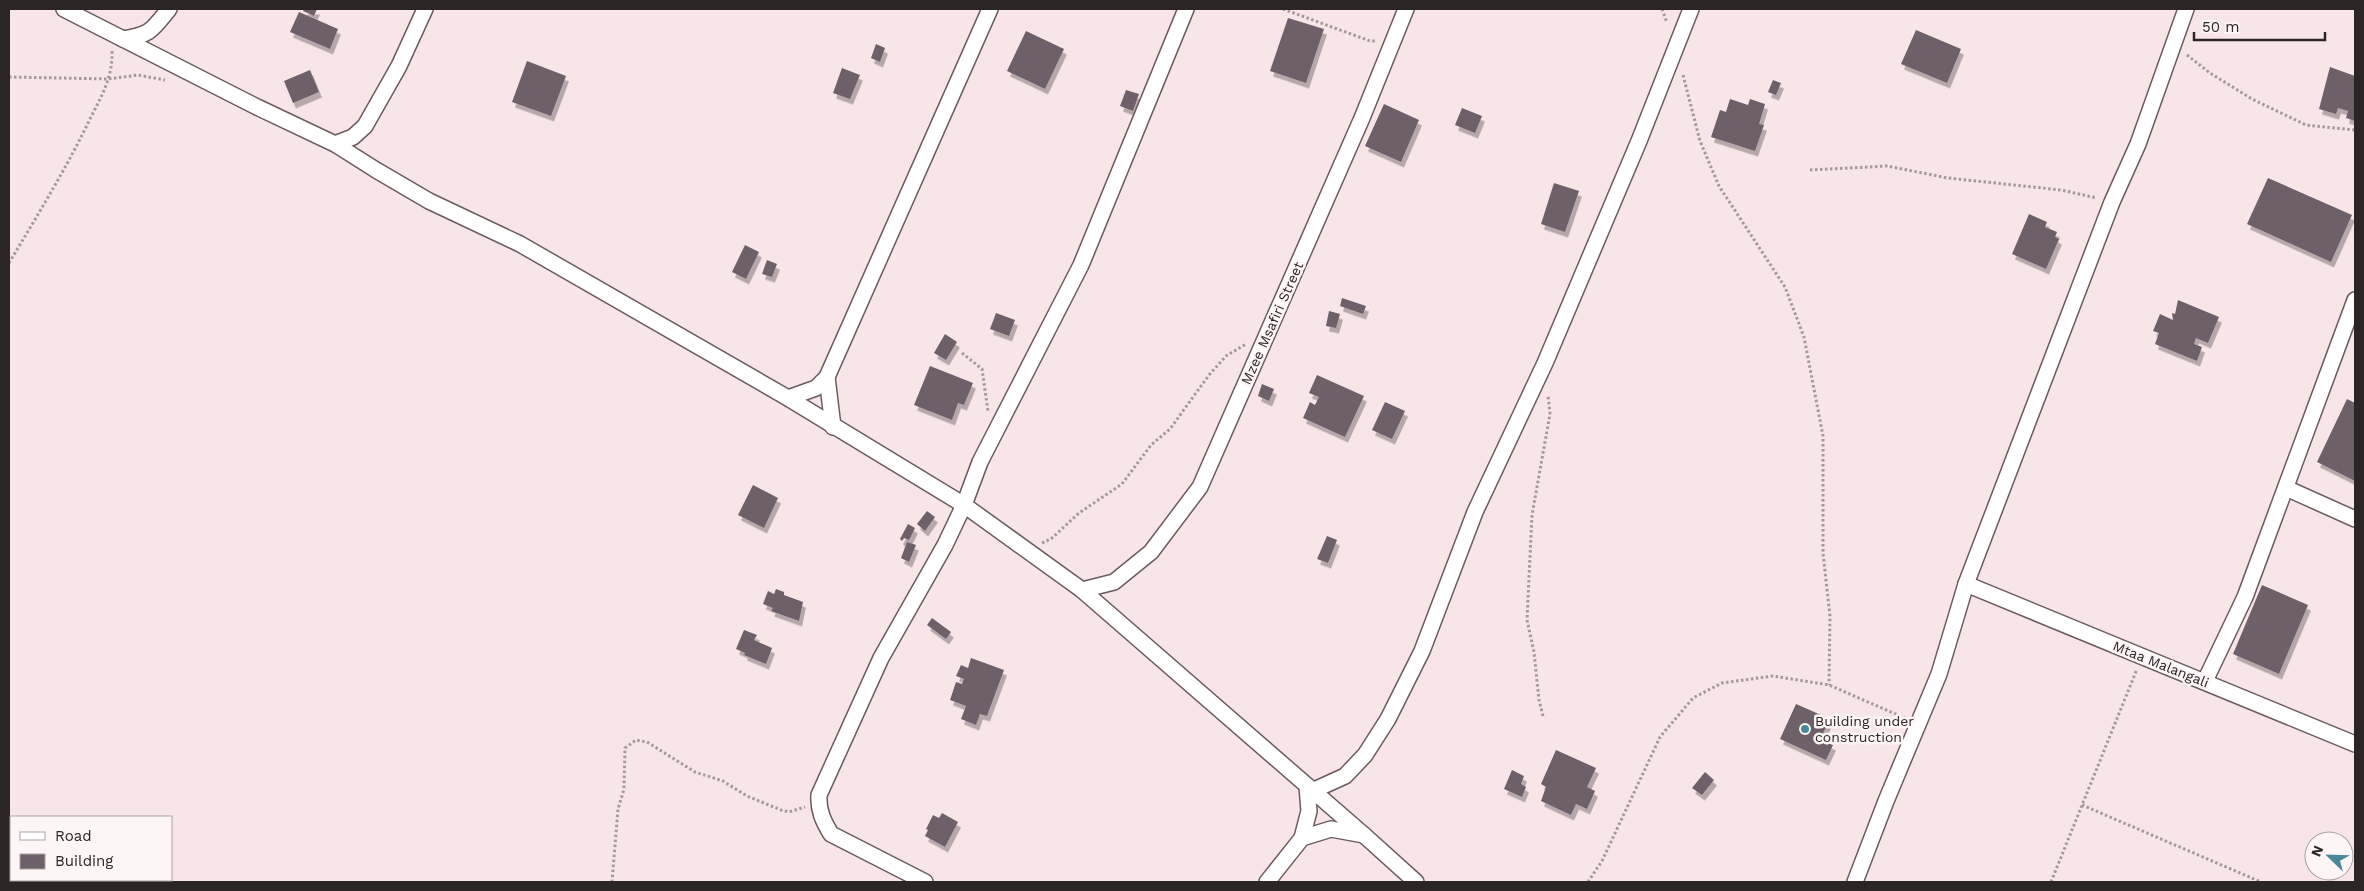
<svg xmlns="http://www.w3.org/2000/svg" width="2364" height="891" viewBox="0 0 2364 891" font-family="'Work Sans',sans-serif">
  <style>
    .building { fill: #6d6069; filter: url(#shadow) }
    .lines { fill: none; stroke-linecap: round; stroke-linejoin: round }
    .street-casing { stroke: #6b5b5e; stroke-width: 18 }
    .path { stroke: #a6989a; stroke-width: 3; stroke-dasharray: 2.5 2.5; stroke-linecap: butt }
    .street { stroke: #fff; stroke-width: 15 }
    .poi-dot { fill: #48889b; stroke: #fdf5f6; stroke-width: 2 }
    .labels { text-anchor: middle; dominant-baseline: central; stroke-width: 5; stroke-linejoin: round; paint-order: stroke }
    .street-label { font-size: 14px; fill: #2c2526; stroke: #fdf5f6 }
    .poi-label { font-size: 14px; fill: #2c2526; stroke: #fdf5f6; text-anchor: start }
  </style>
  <defs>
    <filter id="shadow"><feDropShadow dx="3" dy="5.5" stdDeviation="0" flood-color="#0004"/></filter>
  </defs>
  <rect width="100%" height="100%" fill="#f8e5e8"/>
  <g class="building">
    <polygon points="304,9 317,9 314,16 303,11"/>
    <polygon points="299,12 338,29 330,49 290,32"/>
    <polygon points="1288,18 1324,29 1306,83 1270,71"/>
    <polygon points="1916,30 1961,49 1947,83 1901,64"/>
    <polygon points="1026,31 1064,49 1045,89 1007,71"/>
    <polygon points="876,44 885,48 880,62 871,58"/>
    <polygon points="527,61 566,76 551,116 512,102"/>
    <polygon points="2330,67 2355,76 2355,121 2346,118 2348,111 2338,108 2336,114 2319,109"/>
    <polygon points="842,68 860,75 850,99 833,93"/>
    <polygon points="310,70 319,92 293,103 284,81"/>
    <polygon points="1773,80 1781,83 1776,95 1768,92"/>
    <polygon points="1126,90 1139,94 1133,111 1120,106"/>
    <polygon points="1730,99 1748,105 1750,99 1765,104 1759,124 1764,125 1755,151 1711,137 1720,110 1726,112"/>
    <polygon points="1384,104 1419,120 1401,162 1365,146"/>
    <polygon points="1462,108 1482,116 1475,133 1455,125"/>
    <polygon points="2268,178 2352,215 2331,262 2247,224"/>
    <polygon points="1554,183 1579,191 1565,232 1541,224"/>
    <polygon points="2029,214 2047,222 2045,227 2057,232 2055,237 2059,239 2046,269 2012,254"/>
    <polygon points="745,245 759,252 746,279 732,272"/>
    <polygon points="767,260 777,264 772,277 762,274"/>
    <polygon points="1342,298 1366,306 1363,314 1340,306"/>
    <polygon points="2178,300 2219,317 2208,343 2196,338 2194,344 2202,347 2197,361 2155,344 2159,333 2153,331 2160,314 2173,320 2172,313 2175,314"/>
    <polygon points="1329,311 1340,314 1336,328 1326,326"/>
    <polygon points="996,313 1015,320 1009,336 990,329"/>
    <polygon points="945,334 957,342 946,360 934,353"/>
    <polygon points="930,366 973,383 964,405 958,403 952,420 914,405"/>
    <polygon points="1317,375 1364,396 1345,437 1303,418 1310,402 1315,405 1319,397 1309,393"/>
    <polygon points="1262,384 1274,389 1269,401 1258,396"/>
    <polygon points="2347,399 2355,403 2355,481 2317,462"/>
    <polygon points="1385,402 1405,411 1392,439 1372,430"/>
    <polygon points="753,485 778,498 764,528 738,515"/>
    <polygon points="927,511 935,517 925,531 917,524"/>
    <polygon points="908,524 915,528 909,540 904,538 902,541 900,539"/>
    <polygon points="1327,536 1337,540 1328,563 1317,559"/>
    <polygon points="907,542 916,545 909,562 901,558"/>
    <polygon points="2262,585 2308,605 2279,674 2233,654"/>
    <polygon points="776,589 784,592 784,595 803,602 799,621 771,611 773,608 763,604 768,591 774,594"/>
    <polygon points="932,618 951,632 946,639 927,625"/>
    <polygon points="744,630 757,635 754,640 772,648 766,664 744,655 745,653 736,649"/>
    <polygon points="971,658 1004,670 987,716 980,714 976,725 961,719 966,706 950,700 956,682 962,684 964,679 956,676 961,665 968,668"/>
    <polygon points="1796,704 1830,719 1820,739 1833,745 1826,760 1780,739"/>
    <polygon points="1556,750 1596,768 1587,787 1595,791 1587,809 1576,804 1571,815 1541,801 1546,787 1541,784"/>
    <polygon points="1512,770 1524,776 1521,784 1526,787 1522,797 1504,789"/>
    <polygon points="1705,772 1714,780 1702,795 1692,788"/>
    <polygon points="942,813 958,822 945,847 925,836 928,830 926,829 933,815 939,818"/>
  </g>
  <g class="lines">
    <g class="street-casing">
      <g id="street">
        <polyline points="64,9 257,107 335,144 376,170 429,201 520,244 788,398 964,505 1082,590 1365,836 1416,882"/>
        <path d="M123 39C151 35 152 30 169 9"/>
        <polyline points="335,144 353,137 365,126 399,66 425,9"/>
        <polyline points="827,377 833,427"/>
        <polyline points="788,398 816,388 827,377 990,9"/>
        <polyline points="2286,488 2355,519"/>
        <polyline points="1966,584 2355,744"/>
        <polyline points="1082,590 1114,582 1151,552 1200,487 1362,118 1406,9"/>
        <polyline points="2205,681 2245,597 2355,300"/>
        <polyline points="1312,791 1345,776 1365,755 1388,719 1422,651 1475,512 1545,363 1639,141 1691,9"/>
        <polyline points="1302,838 1309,811 1307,786"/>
        <polyline points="9,866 11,867"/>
        <polyline points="31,880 35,882"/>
        <path d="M925 882 831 834C823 821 818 810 819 795L881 658 945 545 964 505 980 462 1081 265 1186 9"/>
        <polyline points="1267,882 1302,838 1331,829 1364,835"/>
        <polyline points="1855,882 1886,801 1939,674 1966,584 2112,202 2138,144 2186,9"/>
      </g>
    </g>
    <g class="path">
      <polyline points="1283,9 1370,41 1376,41"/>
      <polyline points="1662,9 1667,23"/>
      <polyline points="2187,55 2210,73 2252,99 2306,125 2355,130"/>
      <polyline points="1683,75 1700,141 1719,186 1785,287 1804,337 1823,436 1823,553 1830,616 1829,685"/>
      <polyline points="9,77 108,79 138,75 165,80"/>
      <polyline points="1810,170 1887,166 1948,178 2061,190 2097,198"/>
      <path d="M9 263C37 216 66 169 90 119 101 97 113 77 112 51"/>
      <polyline points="962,353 982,369 988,411"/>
      <polyline points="1042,543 1051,539 1079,513 1122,484 1151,445 1170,429 1209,375 1226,356 1246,344"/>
      <polyline points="1543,716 1539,700 1534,652 1527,620 1532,515 1550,414 1548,395"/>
      <polyline points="2082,805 2261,882"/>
      <polyline points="612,882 618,809 624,789 625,748 636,740 647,742 695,772 723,781 747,796 781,810 789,812 805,807"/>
      <polyline points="1588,882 1602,861 1660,737 1693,698 1722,683 1773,676 1829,685 1905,718"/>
      <polyline points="2051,882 2137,669"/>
    </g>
    <use href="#street" class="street"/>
  </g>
  <circle class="poi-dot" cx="1805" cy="729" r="5"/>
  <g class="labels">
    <g class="street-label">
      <text transform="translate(1272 323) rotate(-66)">Mzee Msafiri Street</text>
      <text transform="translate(2161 664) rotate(22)">Mtaa Malangali</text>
    </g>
    <g class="poi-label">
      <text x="1815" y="721">Building under<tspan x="1815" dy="16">construction</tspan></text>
    </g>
  </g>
  <rect width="2364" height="891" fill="none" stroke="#2c2526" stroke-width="20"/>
  <rect x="10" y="816" width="162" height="65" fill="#fdf5f6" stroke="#a9a2a3"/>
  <rect x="20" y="832" width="25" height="8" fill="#ffffff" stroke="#a9a2a3"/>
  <text x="55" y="841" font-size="15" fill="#2c2526">Road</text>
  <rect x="20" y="854" width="25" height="15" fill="#6d6069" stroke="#a9a2a3"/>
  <text x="55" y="866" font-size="15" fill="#2c2526">Building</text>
  <g transform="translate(2329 856) rotate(293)"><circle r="24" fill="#fdf5f6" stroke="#a9a2a3"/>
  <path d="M0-4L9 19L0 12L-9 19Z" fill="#48889b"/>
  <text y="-8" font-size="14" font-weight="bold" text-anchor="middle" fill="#2c2526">N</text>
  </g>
  <path d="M2194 32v8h131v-8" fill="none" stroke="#2c2526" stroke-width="2.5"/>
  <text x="2202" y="32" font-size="15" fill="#2c2526" stroke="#fdf5f6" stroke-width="4" paint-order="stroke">50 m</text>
</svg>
